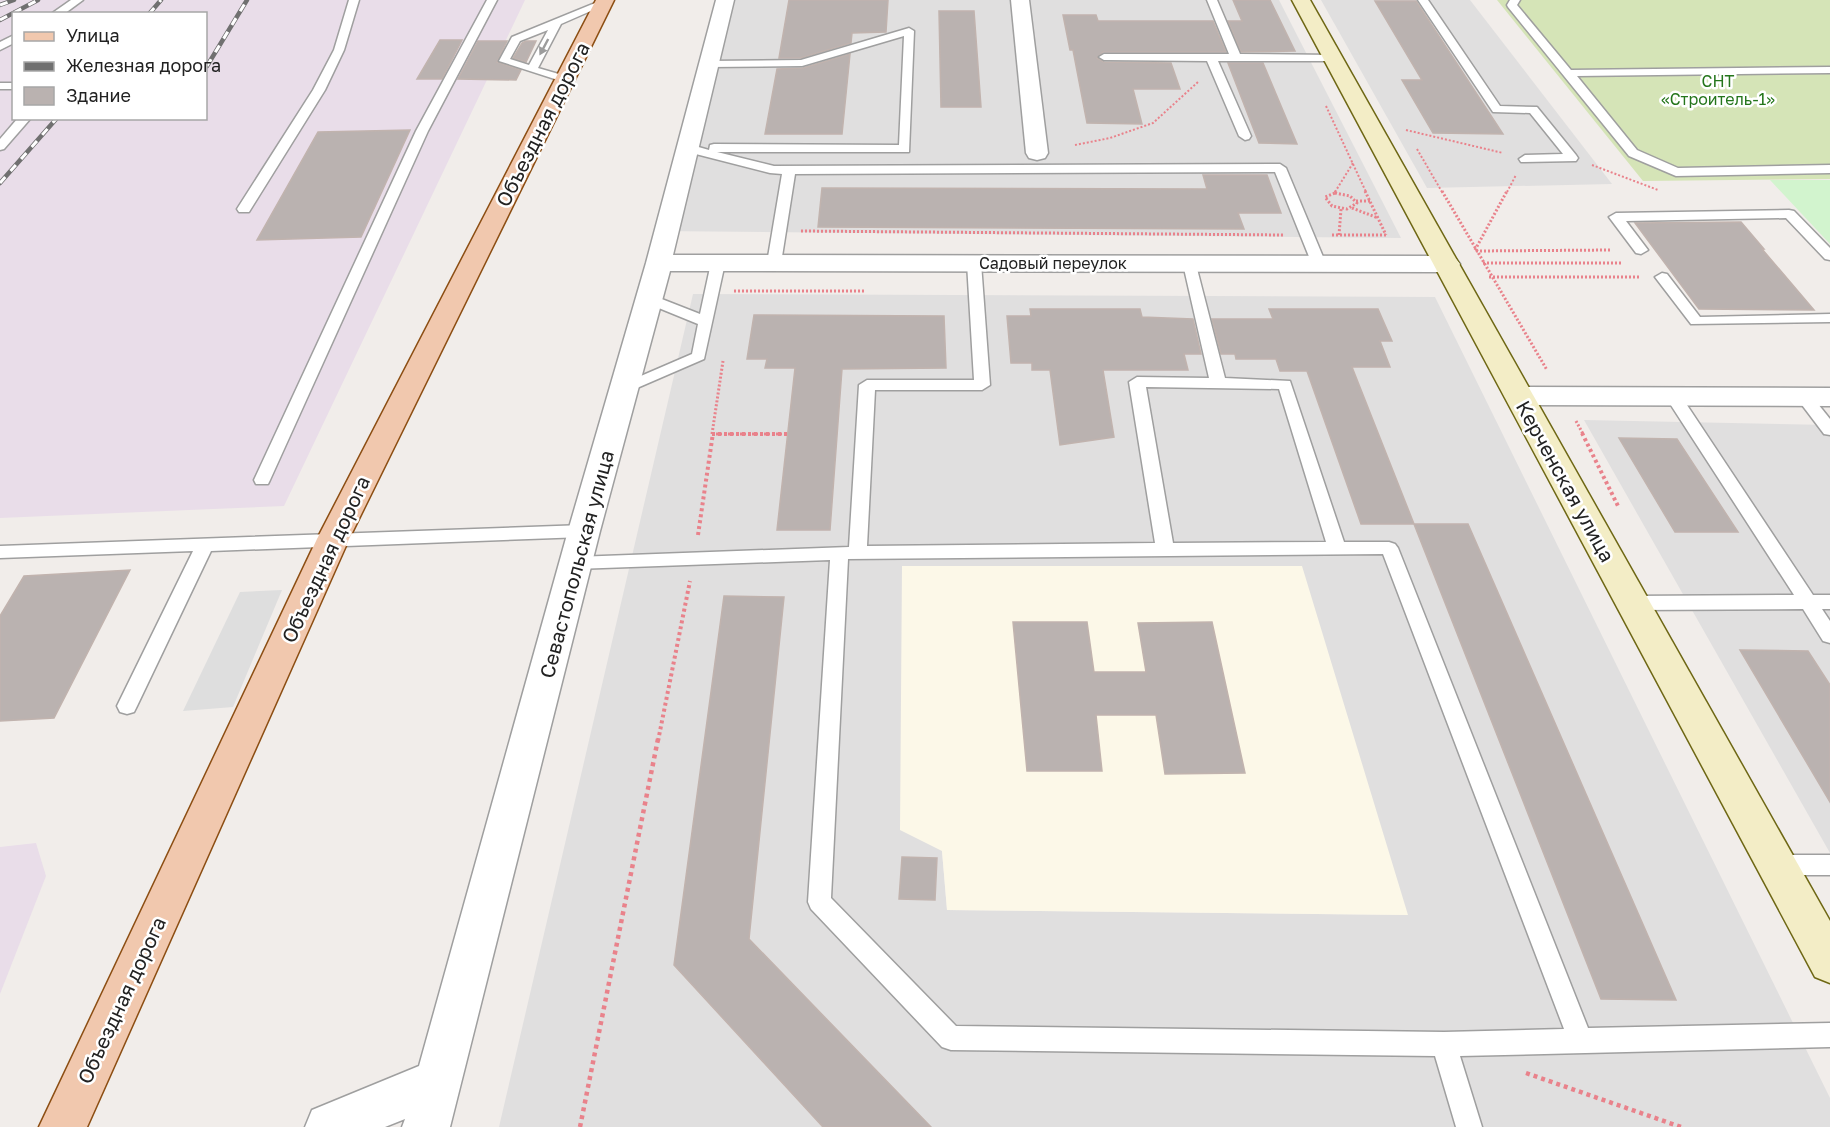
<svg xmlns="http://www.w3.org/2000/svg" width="1830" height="1127" viewBox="0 0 1830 1127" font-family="'Golos Text',sans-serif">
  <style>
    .residential { fill: #e0dfdf; fill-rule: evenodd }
    .industrial { fill: #e9dde9; fill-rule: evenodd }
    .education { fill: #fcf8e8 }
    .grass { fill: #d5e4b7 }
    .park { fill: #d2f4ce }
    .parking { fill: #dedede }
    .building { fill: #bab2b0; stroke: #c1b3ae; stroke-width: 1.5 }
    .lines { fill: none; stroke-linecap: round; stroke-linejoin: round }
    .lane-casing { stroke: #9f9f9f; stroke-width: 3 }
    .street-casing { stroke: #9f9f9f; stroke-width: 3 }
    .secondary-casing { stroke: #6e6714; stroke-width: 3 }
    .primary-casing { stroke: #8c4e13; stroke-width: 3 }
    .path-far3 { stroke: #e9828b; stroke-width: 2; stroke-dasharray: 2 2; stroke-linecap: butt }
    .path-far2 { stroke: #e9828b; stroke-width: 3; stroke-dasharray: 2 2; stroke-linecap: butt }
    .path-far1 { stroke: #e9828b; stroke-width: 4; stroke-dasharray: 3 3; stroke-linecap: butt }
    .path { stroke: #e9828b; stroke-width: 4.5; stroke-dasharray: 4 4; stroke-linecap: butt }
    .lane { fill: #fff; fill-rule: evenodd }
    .street { fill: #fff; fill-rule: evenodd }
    .secondary { fill: #f3edc6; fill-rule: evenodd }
    .primary { fill: #f1c8ae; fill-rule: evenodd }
    .rail-casing { stroke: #707070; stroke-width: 4.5 }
    .rail { stroke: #fff; stroke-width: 3; stroke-dasharray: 8; stroke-linecap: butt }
    .oneway { fill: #9c9c9c }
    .labels { text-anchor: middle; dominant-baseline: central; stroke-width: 5; stroke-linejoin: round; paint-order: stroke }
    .far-park-label { font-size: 16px; fill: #24751b; stroke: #fff }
    .far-street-label { font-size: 16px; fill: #222; stroke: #fff }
    .street-label { font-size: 20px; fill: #222; stroke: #fff }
  </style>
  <rect width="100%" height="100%" fill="#f1edea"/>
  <g class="residential">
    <polygon points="728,0 1279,0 1401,238 657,231"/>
    <polygon points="1321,0 1470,0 1612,184 1427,188"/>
    <path d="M693 294 1435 297 1830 1098V1127H499ZM942 851 1407 915 947 910Z"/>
    <polygon points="1584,420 1830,425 1830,853"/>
  </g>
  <g class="industrial">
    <path d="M0 0H525L284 506 0 518ZM14 14H206V118H14Z"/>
    <polygon points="36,843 46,876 0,994 0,847"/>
  </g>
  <polygon class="education" points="902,566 1302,566 1408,915 947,910 942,851 900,830"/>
  <polygon class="grass" points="1497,0 1830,0 1830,179 1643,181"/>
  <polygon class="park" points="1770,180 1830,180 1830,244"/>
  <polygon class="parking" points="282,590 233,707 183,711 240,592"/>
  <g class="building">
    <polygon points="789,0 888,0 886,32 852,33 851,43 801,58 779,58"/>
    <polygon points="1233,0 1270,0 1295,51 1241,52 1228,21 1242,21"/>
    <polygon points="1375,1 1416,1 1503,134 1433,133 1402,80 1422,80"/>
    <polygon points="939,11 974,11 981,107 941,107"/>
    <polygon points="1063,15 1096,15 1098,21 1213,21 1226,52 1103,52 1097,58 1104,62 1171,63 1180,89 1133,89 1142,124 1087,123 1073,50 1070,50"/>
    <polygon points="440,40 462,40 442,79 417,79"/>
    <polygon points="478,41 507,41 497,62 521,70 516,80 458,79"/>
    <polygon points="526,41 536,41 526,62 513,58 522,43"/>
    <polygon points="850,54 842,134 765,134 777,69 803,68"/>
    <polygon points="1228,63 1263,63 1297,144 1259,143"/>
    <polygon points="410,130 361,237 257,240 318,132"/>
    <polygon points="1203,175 1267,175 1281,213 1238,213 1244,229 818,227 822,188 1207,189"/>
    <polygon points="1741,222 1764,249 1762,249 1814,310 1699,309 1635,223"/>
    <polygon points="1030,309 1140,309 1142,317 1193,319 1201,354 1184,354 1188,370 1103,370 1114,437 1060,445 1050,370 1032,370 1032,363 1011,363 1007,316 1031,316"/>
    <polygon points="1269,309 1378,309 1392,341 1380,341 1390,367 1352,367 1414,524 1361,524 1307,371 1280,371 1276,359 1236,359 1235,354 1221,354 1212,319 1273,319"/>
    <polygon points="754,315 944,316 946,368 842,369 830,530 777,530 795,368 765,368 767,359 747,359"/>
    <polygon points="1619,438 1677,439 1738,532 1675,532"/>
    <polygon points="1414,524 1468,524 1676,1000 1601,999"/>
    <polygon points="130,570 54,718 0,721 0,616 24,576"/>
    <polygon points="724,596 784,597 749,939 931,1127 823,1127 674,965"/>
    <polygon points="1013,622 1087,622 1094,672 1146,672 1138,623 1212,622 1245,773 1165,774 1156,715 1096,715 1102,771 1027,771"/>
    <polygon points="1740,650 1808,651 1830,685 1830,802"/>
    <polygon points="902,857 937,858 935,900 899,899"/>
  </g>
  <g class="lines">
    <g class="lane-casing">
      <g id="lane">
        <polygon points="71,0 83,0 64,14 51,14"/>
        <polygon points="349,0 359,0 344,50 325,90 249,212 239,212 237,209 313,90 334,50"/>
        <polygon points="487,0 497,0 428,131 270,480 268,484 256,484 254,480 416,131"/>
        <polygon points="1207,0 1217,0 1240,54 1333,55 1338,58 1333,61 1218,61 1251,136 1249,139 1245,140 1239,136 1207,61 1104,60 1099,57 1104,54 1229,54"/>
        <polygon points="1418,0 1428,0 1500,106 1537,107 1576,155 1578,158 1576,161 1521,162 1519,159 1525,155 1563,154 1530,113 1493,112"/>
        <polygon points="1510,0 1520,0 1517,5 1571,70 1830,67 1830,73 1577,76 1637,150 1678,168 1830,165 1830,173 1676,176 1629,156 1508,7 1507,5"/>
        <path d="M600 1 609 3 561 24 538 68 569 77V81H561L499 61 512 37ZM548 30 529 65 510 59 520 41Z"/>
        <polygon points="909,28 914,31 909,152 717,152 774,166 1280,164 1286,168 1326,264 1319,268 1312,264 1275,172 795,174 781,263 774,267 769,266 767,263 782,174 770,173 684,151 682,148 688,144 709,150 710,145 714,144 899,145 904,36 802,66 709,67 703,64 709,61 801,60"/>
        <polygon points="14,35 14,43 0,50 0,42"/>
        <rect x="0" y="83" width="14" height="6"/>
        <polygon points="18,118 31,118 4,149 0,150 0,139"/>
        <polygon points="1789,210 1794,211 1830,248 1830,260 1825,259 1786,218 1626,221 1648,250 1641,254 1636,253 1609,217 1616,213"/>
        <polygon points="718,259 725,263 704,359 630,391 620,391 617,388 620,385 692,354 698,324 644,302 642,299 644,296 654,296 700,314 711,263"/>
        <path d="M974 259 981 263 990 385 982 390H875L867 546 1155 543 1129 382 1137 377 1209 378 1183 264 1185 261H1195L1225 378 1290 381 1344 542H1389L1395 544 1398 548 1588 1028 1830 1023V1047L1460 1056 1482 1127H1456L1435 1056 951 1050 942 1047 811 909 808 902 830 560 575 569 569 568 566 563 569 558 575 557 849 547 859 385 867 380H974L967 263ZM1146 387 1279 389 1326 542 1173 543ZM1383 554 1564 1029 1444 1032 956 1026 831 898 848 559Z"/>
        <polygon points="1662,273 1667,274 1700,317 1830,314 1830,322 1691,324 1655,277"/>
        <polygon points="1673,391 1679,393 1813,595 1830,595 1830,609 1822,609 1830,621 1830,643 1823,641 1803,609 1633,610 1626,608 1624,603 1626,598 1633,596 1794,595 1665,396"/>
        <polygon points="1804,392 1810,394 1830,419 1830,435 1824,434 1796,397"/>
        <polygon points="584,525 590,527 593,531 590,535 584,537 211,551 137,706 134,712 127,714 120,712 117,706 193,551 0,558 0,546"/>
        <polygon points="1776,855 1830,855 1830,875 1776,875 1768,872 1765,865 1768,858"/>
      </g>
    </g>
    <g class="street-casing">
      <g id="street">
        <polygon points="716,0 734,0 673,255 1447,256 1456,259 1460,264 1456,269 1447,272 670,271 600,531 450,1127 402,1127 405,1119 385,1127 305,1127 312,1110 419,1066 568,531 646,263"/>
        <polygon points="1011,0 1029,0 1048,153 1045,158 1037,160 1029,158 1026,153"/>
        <polygon points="1519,387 1830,388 1830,406 1519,405 1509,402 1505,396 1509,390"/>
      </g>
    </g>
    <g class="secondary-casing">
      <polygon id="secondary" points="1292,0 1310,0 1830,921 1830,983 1815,977"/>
    </g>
    <g class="primary-casing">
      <polygon id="primary" points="596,0 614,0 349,539 87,1127 39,1127 317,539"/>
    </g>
    <g class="path-far3">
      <polyline points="1326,106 1366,192"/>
      <polyline points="1406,130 1503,153"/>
      <polyline points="1075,145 1110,138 1153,123 1198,82"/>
      <polyline points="1417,149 1442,192"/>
      <polyline points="1592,165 1658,190"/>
      <polyline points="1335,192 1353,163"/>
      <polyline points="1507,192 1516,175"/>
    </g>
    <g class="path-far2">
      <polyline points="1365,191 1386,235"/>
      <polyline points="1442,191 1547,370"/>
      <polygon points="1335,193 1350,196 1357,203 1347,209 1332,206 1325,197"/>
      <polyline points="1335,193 1336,191"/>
      <polyline points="1356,201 1370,201"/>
      <polyline points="1352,208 1378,218"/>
      <polyline points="801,231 1283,235"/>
      <polyline points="1332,235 1386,235"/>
      <polyline points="1339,235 1341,209"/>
      <polyline points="1475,250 1507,191"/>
      <polyline points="1476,251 1612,250"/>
      <polyline points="1483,263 1623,263"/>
      <polyline points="1489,277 1640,277"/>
      <polyline points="734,291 865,291"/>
      <polyline points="1576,421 1583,434"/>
      <polyline points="712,434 788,434"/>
      <polyline points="712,434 723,361"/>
    </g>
    <g class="path-far1">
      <polyline points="1582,433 1618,506"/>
      <polyline points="712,434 788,434"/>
      <polyline points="698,535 713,433"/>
      <polyline points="658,741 690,581"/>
    </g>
    <g class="path">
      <polyline points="1526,1073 1681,1127"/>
      <polyline points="580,1127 658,739"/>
    </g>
    <use href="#lane" class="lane"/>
    <use href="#street" class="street"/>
    <use href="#secondary" class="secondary"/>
    <use href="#primary" class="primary"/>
    <g class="rail-casing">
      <g id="rail">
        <polyline points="0,5 14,0"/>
        <polyline points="149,14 161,0"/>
        <polyline points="0,20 38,0"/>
        <polyline points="207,66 247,0"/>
        <polyline points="0,183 57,118"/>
      </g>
    </g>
    <use href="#rail" class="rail"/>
  </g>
  <defs><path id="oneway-solid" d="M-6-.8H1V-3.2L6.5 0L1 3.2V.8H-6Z" transform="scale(1.5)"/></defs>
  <use class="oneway" href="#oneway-solid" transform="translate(544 47) rotate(118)"/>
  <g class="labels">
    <g class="far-park-label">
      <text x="1718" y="81">СНТ<tspan x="1718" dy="18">«Строитель-1»</tspan></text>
    </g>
    <g class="far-street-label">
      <text x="1053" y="263">Садовый переулок</text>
    </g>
    <g class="street-label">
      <text transform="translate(542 124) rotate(-63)">Объездная дорога</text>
      <text transform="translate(1566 481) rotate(61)">Керченская улица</text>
      <text transform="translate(325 559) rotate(-65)">Объездная дорога</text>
      <text transform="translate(576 564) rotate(-75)">Севастопольская улица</text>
      <text transform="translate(121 1000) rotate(-65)">Объездная дорога</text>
    </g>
  </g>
  <rect x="12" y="12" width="195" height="108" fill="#ffffff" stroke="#a7a7a7" stroke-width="1.5"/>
  <rect x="24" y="32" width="30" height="9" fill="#f1c8ae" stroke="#a7a7a7" stroke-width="1.5"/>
  <text x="66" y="42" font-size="18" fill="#222222">Улица</text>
  <rect x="24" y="62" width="30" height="9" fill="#707070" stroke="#a7a7a7" stroke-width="1.5"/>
  <text x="66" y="72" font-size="18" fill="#222222">Железная дорога</text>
  <rect x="24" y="87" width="30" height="18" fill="#bab2b0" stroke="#a7a7a7" stroke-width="1.5"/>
  <text x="66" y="102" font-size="18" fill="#222222">Здание</text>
</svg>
